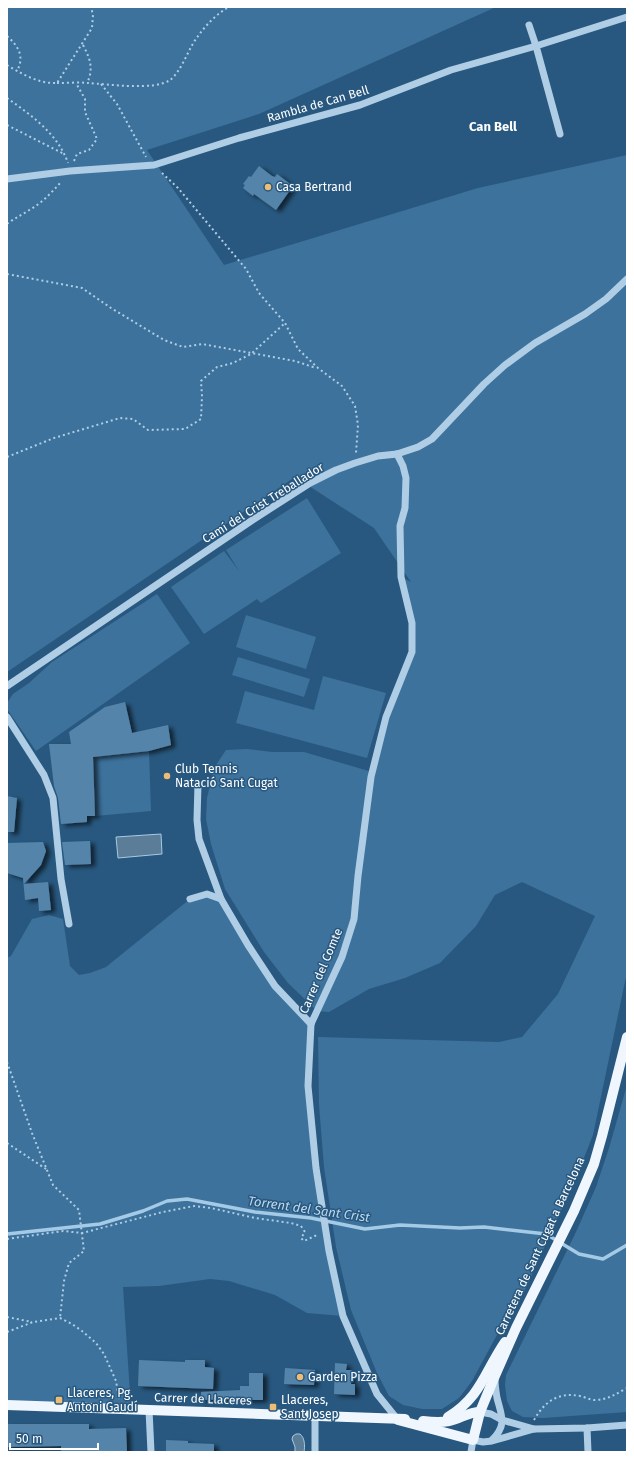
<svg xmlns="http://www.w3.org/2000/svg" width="634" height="1459" viewBox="0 0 634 1459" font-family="'Fira Sans',sans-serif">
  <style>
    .green { fill: #3d729d }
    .water { fill: #5b7d98; stroke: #a4cae6 }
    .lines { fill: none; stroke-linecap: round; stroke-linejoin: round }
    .stream { stroke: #a4cae6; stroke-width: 3.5 }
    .building { fill: #5584aa; filter: url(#shadow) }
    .path { stroke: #afcee5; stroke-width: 2; stroke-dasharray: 2 3; stroke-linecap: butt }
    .minor { stroke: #afcee5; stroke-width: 7 }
    .major { stroke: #eff6fd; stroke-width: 10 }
    .poi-dot { fill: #edbd76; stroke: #28587f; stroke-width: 1.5 }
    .labels { text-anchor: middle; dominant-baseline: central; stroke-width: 3; stroke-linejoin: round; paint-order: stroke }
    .street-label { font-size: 12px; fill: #fff; stroke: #28587f }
    .poi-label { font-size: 12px; fill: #fff; stroke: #28587f; text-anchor: start }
    .neighbourhood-label { font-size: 13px; font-weight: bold; fill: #fff; stroke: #28587f }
    .water-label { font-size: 13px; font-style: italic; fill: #bad7ed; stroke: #28587f }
  </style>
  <defs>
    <filter id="shadow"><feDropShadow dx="4.5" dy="2.5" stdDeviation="2" flood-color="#0009"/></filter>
  </defs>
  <rect width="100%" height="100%" fill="#28587f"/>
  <g class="green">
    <polygon points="7,7 496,7 259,114 147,150 224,265 478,188 627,155 627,972 593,1135 576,1178 519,1303 499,1331 472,1381 459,1398 442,1409 422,1409 403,1405 389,1396 377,1373 351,1310 336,1247 324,1167 319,1105 318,1037 499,1042 522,1037 558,994 595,916 522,882 495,895 476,926 440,963 405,978 369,989 329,1012 317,1011 288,983 264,952 225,889 211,844 206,819 207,798 214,768 226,750 247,749 272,752 304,752 372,772 386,717 412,652 412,623 401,577 411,582 374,528 295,477 7,672"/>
    <polygon points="307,498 341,553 261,603 257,599 204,634 171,587 224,551 239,571 226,550"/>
    <polygon points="157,594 190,643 36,751 7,709 7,703 13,694 29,683 52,662"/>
    <polygon points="246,615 316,637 306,669 236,647"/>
    <polygon points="238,657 310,679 304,697 232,675"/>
    <polygon points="323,676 386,693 367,758 236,723 245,691 314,710"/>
    <polygon points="149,751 151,811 95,816 93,757"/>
    <polygon points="207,894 221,899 275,986 311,1024 308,1086 316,1168 343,1316 307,1313 275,1295 229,1281 210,1279 159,1286 123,1287 131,1409 7,1405 7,958 11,956 32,919 49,915 63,919 70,966 79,975 90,973 106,967 190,899"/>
    <polygon points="627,1085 627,1412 543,1418 523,1417 512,1411 507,1401 505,1385 506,1375 576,1232 596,1187 609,1148"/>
  </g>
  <g class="water">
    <polygon points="161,834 162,854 118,858 116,837"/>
    <path d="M296 1434H300C305 1438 305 1446 304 1452H295V1447L292 1439 293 1436Z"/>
  </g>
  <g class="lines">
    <polyline class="stream" points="7,1234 100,1224 143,1211 167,1201 187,1199 255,1212 311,1218 365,1229 400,1225 460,1228 484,1227 546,1234 579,1254 603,1259 627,1245"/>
  </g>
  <g class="building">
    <polygon points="259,166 272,176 275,177 277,174 293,186 276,210 254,194 253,196 243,188 245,185 243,184 249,176 251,177"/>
    <polygon points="125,702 132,733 168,725 171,745 149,751 93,757 95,816 87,816 87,822 61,824 58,798 54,786 49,744 71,744 69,732 105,707"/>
    <polygon points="7,796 17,798 14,832 7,832"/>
    <polygon points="90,841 91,864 65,865 62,842"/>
    <polygon points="43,842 46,851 41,865 24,884 48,882 51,910 39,911 38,898 25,900 23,878 7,873 7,843"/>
    <polygon points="139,1360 185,1362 185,1360 205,1360 205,1367 214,1368 213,1389 138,1386"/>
    <polygon points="335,1363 347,1364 346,1370 352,1370 351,1384 355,1384 355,1395 334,1394"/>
    <polygon points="285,1368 315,1370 314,1385 284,1384"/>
    <polygon points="249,1373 263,1373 263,1400 240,1400 240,1399 201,1400 201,1392 240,1390 240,1386 249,1386"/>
    <polygon points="7,1424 89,1424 89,1429 126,1428 127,1452 61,1452 61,1446 7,1447"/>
    <polygon points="166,1440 188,1441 188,1443 214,1444 214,1452 166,1452"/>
  </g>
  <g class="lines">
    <g class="path">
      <path d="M7 36C18 46 25 56 17 71"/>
      <path d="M83 45C90 58 94 69 87 83"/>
      <path d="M7 65C22 74 39 84 57 83L92 28 93 15 91 7"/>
      <path d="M57 83C67 83 78 82 88 83 107 84 154 91 170 80 181 72 188 50 196 39 205 26 215 15 229 7"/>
      <polyline points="101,84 117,104 146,157"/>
      <path d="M7 98C31 115 58 134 68 163"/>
      <polyline points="7,125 64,154"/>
      <polyline points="74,161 77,154 89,150 97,139 85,112 85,99 76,83"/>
      <polyline points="162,173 178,188 246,269 259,293 285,323 298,349 318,368 342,386 355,406 358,425 356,453"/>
      <path d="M7 224C15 218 23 214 31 209 43 202 52 192 61 182"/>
      <polyline points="7,274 82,288 111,308 164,340 183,347 202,344 295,361 316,368"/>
      <polyline points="7,457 54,438 120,418 133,419 148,430 185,429 201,419 202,396 201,381 217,367 233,363 251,354 285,323"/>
      <polyline points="7,1062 32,1133 53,1185 79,1210 84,1251 69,1263 64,1281 60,1318"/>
      <polyline points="7,1143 46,1169"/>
      <polyline points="7,1239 63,1231 82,1233 163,1212 194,1206 211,1208 255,1218 291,1223 301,1226 305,1232 301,1238 304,1241 317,1235"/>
      <polyline points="7,1317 32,1322"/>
      <polyline points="7,1332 33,1322 60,1318 72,1324 82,1331 96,1343 104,1354 116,1381 119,1399"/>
      <path d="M534 1420C545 1401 558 1392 580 1396 585 1397 590 1400 595 1400 607 1400 616 1394 627 1388"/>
    </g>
    <g class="minor">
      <polyline points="529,25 536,46 560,134"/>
      <polyline points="7,179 70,171 154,165 239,138 360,105 451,70 536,46 627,17"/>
      <polyline points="397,454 403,466 406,478 405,508 400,526 401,577 412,623 412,652 386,717 371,777 358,876 354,919 342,957 311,1024 308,1086 316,1168 329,1251 343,1316 377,1394 398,1420"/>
      <polyline points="7,686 251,521 310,483 336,470 355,463 378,456 397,454 418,447 432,439 484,384 505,365 535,343 585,314 606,299 627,279"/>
      <polyline points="7,717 44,775 53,798 61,879 69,924"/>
      <polyline points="198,784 197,820 199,839 221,899"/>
      <polyline points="190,899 207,894 221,899 248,945 275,986 311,1024"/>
      <polyline points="149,1410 151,1452"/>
      <polyline points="480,1412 491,1414 502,1420 534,1429"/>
      <polyline points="315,1416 315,1452"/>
      <polyline points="587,1428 588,1452"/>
      <path d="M492 1440C507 1425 502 1417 497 1398 496 1392 495 1385 495 1379"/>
      <polyline points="471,1452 473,1440 483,1442 492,1441 534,1429 587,1428 627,1425"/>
    </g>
    <g class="major">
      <polyline points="7,1405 405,1419"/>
      <path d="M448 1417C481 1397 485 1371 505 1342"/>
      <polyline points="398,1420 473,1440 480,1412 494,1378 516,1328 574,1211 594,1164 602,1136 627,1037"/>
      <path d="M423 1421C431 1422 440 1423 449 1421 460 1419 468 1412 480 1412"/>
    </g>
  </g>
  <g class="poi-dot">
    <circle cx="268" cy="187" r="4"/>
    <circle cx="167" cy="776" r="4"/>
    <circle cx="300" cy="1377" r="4"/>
    <rect x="55" y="1396" width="8" height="8" rx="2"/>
    <rect x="269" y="1403" width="8" height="8" rx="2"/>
  </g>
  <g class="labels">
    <g class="street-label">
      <text transform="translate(318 104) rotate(-16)">Rambla de Can Bell</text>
      <text transform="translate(263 503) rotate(-32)">Camí del Crist Treballador</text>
      <text transform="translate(321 971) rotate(-67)">Carrer del Comte</text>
      <text transform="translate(540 1246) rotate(-65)">Carretera de Sant Cugat a Barcelona</text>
      <text transform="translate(203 1399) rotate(2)">Carrer de Llaceres</text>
    </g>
    <g class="poi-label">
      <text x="276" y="187">Casa Bertrand</text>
      <text x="175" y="769">Club Tennis<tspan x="175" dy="14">Natació Sant Cugat</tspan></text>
      <text x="308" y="1377">Garden Pizza</text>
      <text x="67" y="1393">Llaceres, Pg.<tspan x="67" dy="14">Antoni Gaudí</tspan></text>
      <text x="281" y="1400">Llaceres,<tspan x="281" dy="14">Sant Josep</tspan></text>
    </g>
    <g class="neighbourhood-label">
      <text x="493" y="126">Can Bell</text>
    </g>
    <g class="water-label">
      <text transform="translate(309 1209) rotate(8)">Torrent del Sant Crist</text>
    </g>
  </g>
  <rect width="634" height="1459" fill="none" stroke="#ffffff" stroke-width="16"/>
  <path d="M10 1443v6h88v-6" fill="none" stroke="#ffffff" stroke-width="2"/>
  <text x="16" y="1443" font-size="12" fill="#ffffff" stroke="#28587f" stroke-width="3" paint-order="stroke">50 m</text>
</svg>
